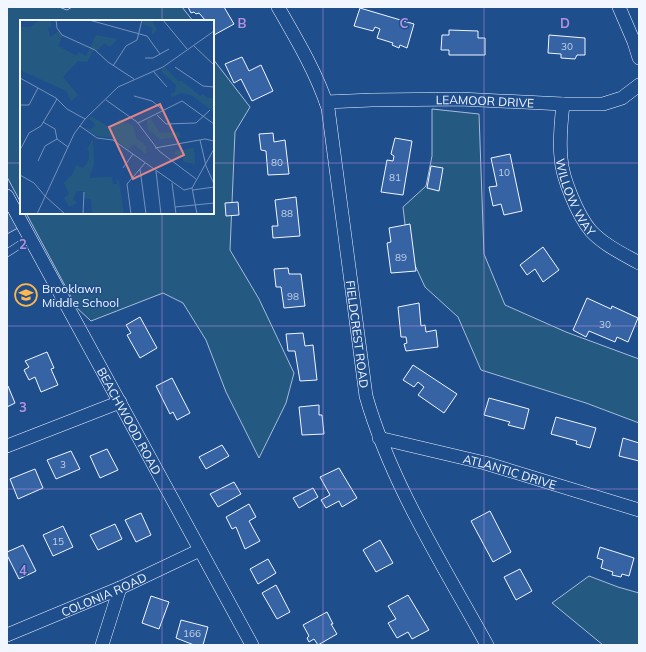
<svg xmlns="http://www.w3.org/2000/svg" width="646" height="652" viewBox="0 0 646 652" font-family="Mulish,sans-serif">
  <style>
    .green { fill: #245a82; stroke: #a8bbd7 }
    .parking { fill: #305b95; stroke: #a8bbd7 }
    .building { fill: #3563a3; stroke: #f2f6ff }
    .lines { fill: none; stroke-linecap: round; stroke-linejoin: round }
    .service-casing { stroke: #f2f6ff; stroke-width: 8 }
    .minor-casing { stroke: #f2f6ff; stroke-width: 14 }
    .service { stroke: #1f4e8c; stroke-width: 7 }
    .minor { stroke: #1f4e8c; stroke-width: 13 }
    .grid { fill: none; stroke: #b691df; stroke-width: 1; stroke-opacity: 0.55 }
    .labels { text-anchor: middle; dominant-baseline: central; stroke-width: 3; stroke-linejoin: round; paint-order: stroke }
    .number-label { font-size: 10px; fill: #c3d1e8 }
    .street-label { font-size: 12px; fill: #f2f6ff; stroke: #1f4e8c }
    .poi-label { font-size: 12px; fill: #f2f6ff; stroke: #1f4e8c; text-anchor: start }
    .inset-road { fill: none; stroke: #7391ba; stroke-width: 1 }
    .view { fill: #e38589; fill-opacity: 0.15; stroke: #e38589; stroke-width: 2 }
    .inset-edge { fill: none; stroke: #f2f6ff; stroke-width: 2 }
    .grid-label { font-size: 13px; text-anchor: middle; font-weight: bold; fill: #b691df; stroke: #1f4e8c; stroke-width: 3; stroke-linejoin: round; paint-order: stroke }
  </style>
  <rect width="100%" height="100%" fill="#1f4e8c"/>
  <g class="green">
    <polygon points="7,7 59,7 67,10 72,7 182,7 193,21 21,21 21,203 7,177"/>
    <polygon points="213,59 250,107 235,132 230,250 259,299 294,373 286,403 259,458 226,392 206,340 183,303 163,293 91,321 77,308 26,213 213,213"/>
    <polygon points="432,109 479,114 484,254 505,305 566,332 639,359 639,423 586,403 481,370 458,317 425,287 408,250 403,207 426,186 432,156"/>
    <polygon points="589,576 618,587 639,593 639,645 603,645 552,603"/>
  </g>
  <polygon class="parking" points="7,209 18,228 7,234"/>
  <g class="building">
    <polygon points="188,7 224,7 234,24 214,35 213,33 213,21 206,21 199,13 196,14 194,12 191,13"/>
    <polygon points="360,8 414,24 407,48 400,45 399,48 392,45 393,43 377,38 380,29 375,27 373,31 354,26"/>
    <polygon points="449,30 478,31 478,38 485,38 485,55 449,55 449,50 441,50 442,35 449,35"/>
    <polygon points="549,35 585,38 585,55 577,55 575,59 561,58 561,54 548,53"/>
    <polygon points="242,57 249,71 261,65 273,91 252,101 241,79 234,83 225,64"/>
    <polygon points="273,133 274,142 285,140 289,174 268,175 266,151 261,150 259,134"/>
    <polygon points="395,138 412,141 403,195 381,192 387,160 393,161 394,156 391,154"/>
    <polygon points="510,154 522,211 504,215 501,204 493,206 489,187 497,186 491,158"/>
    <polygon points="431,166 443,168 439,191 427,188"/>
    <polygon points="296,197 300,236 273,238 272,226 278,226 275,200"/>
    <polygon points="238,202 239,215 226,216 225,203"/>
    <polygon points="410,224 416,271 391,273 387,243 391,242 389,228"/>
    <polygon points="543,247 559,270 543,282 535,269 527,275 520,265"/>
    <polygon points="288,268 289,274 301,274 305,306 284,308 281,287 276,287 274,269"/>
    <polygon points="587,298 611,309 612,306 638,318 628,342 617,337 615,342 589,331 586,337 573,330"/>
    <polygon points="419,303 421,326 425,325 426,332 436,330 438,347 406,351 404,344 407,343 406,337 401,337 398,307"/>
    <polygon points="140,317 157,348 140,358 127,335 131,333 126,325"/>
    <polygon points="303,333 305,346 313,345 317,380 300,381 295,351 288,351 286,334"/>
    <polygon points="47,352 54,368 51,369 58,385 41,392 35,377 29,380 24,370 29,367 25,361"/>
    <polygon points="413,365 457,394 444,413 418,395 424,387 418,382 414,387 403,380"/>
    <polygon points="172,378 190,413 177,420 173,412 170,414 156,386"/>
    <polygon points="7,386 8,386 15,403 7,407"/>
    <polygon points="489,398 529,409 524,429 508,425 510,422 484,415"/>
    <polygon points="319,405 319,415 322,415 324,434 302,435 299,407"/>
    <polygon points="556,417 596,428 590,448 576,444 577,441 551,434"/>
    <polygon points="623,438 639,443 639,461 619,456"/>
    <polygon points="222,445 229,456 206,469 199,457"/>
    <polygon points="107,449 118,470 100,478 90,456"/>
    <polygon points="71,451 80,469 56,479 47,460"/>
    <polygon points="339,468 357,498 342,507 339,501 326,508 321,500 330,495 320,477"/>
    <polygon points="35,469 43,488 18,499 10,479"/>
    <polygon points="234,482 241,494 218,507 210,494"/>
    <polygon points="313,488 318,497 299,508 293,498"/>
    <polygon points="249,504 256,517 249,521 260,541 245,549 236,527 232,529 226,517"/>
    <polygon points="490,511 511,552 493,562 471,521"/>
    <polygon points="141,513 151,535 136,542 125,520"/>
    <polygon points="115,524 122,539 98,550 90,535"/>
    <polygon points="63,526 73,547 53,556 43,535"/>
    <polygon points="380,540 393,563 376,572 363,550"/>
    <polygon points="23,545 36,571 19,579 7,555 7,552"/>
    <polygon points="600,547 634,558 629,576 622,574 621,577 612,575 613,572 601,568 603,560 597,558"/>
    <polygon points="268,559 276,573 258,584 250,569"/>
    <polygon points="520,569 532,591 516,600 504,577"/>
    <polygon points="276,585 290,612 277,619 262,593"/>
    <polygon points="408,595 429,630 412,639 408,632 397,638 388,623 396,619 388,606"/>
    <polygon points="151,596 169,602 159,629 142,623"/>
    <polygon points="327,612 333,624 331,624 337,634 318,645 314,639 309,642 307,638 309,636 303,625"/>
    <polygon points="181,620 208,627 203,645 194,645 176,638"/>
  </g>
  <g class="lines">
    <g class="service-casing">
      <polyline id="service" points="7,253 30,238"/>
    </g>
    <g class="minor-casing">
      <g id="minor">
        <path id="s1" d="M278 7C297 40 316 72 328 108L366 396C391 484 443 565 487 645"/>
        <polyline points="619,7 634,42 639,58"/>
        <path id="s2" d="M326 102 372 100 460 99 563 104H603L622 98 639 85"/>
        <path id="s3" d="M563 104C561 122 559 140 561 158 562 178 578 216 591 231 604 245 623 254 639 263"/>
        <path id="s4" d="M7 196 252 645"/>
        <path id="s5" d="M379 438 485 463 639 510"/>
        <polyline points="7,446 120,402"/>
        <path id="s6" d="M7 635 120 588 200 550"/>
        <polyline points="102,645 120,588"/>
      </g>
    </g>
    <use href="#service" class="service"/>
    <use href="#minor" class="minor"/>
  </g>
  <path class="grid" d="M162 7V21M323 7V645M484 7V645M7 163H21M213 163H639M162 213V645M7 326H639M7 489H639"/>
  <defs>
    <g id="school-ring" transform="scale(1.15)"><circle r="9.5" fill="#1f4e8c" stroke="#ffb74d" stroke-width="1.5"/><path d="M0-5L7-2L0 1L-7-2ZM-4 1L0 2.5L4 1V4Q0 6-4 4Z" fill="#ffb74d"/></g>
  </defs>
  <g fill-rule="evenodd">
    <use href="#school-ring" x="26" y="295"/>
  </g>
  <g class="labels">
    <g class="number-label">
      <text x="567" y="46">30</text>
      <text x="277" y="162">80</text>
      <text x="504" y="172">10</text>
      <text x="395" y="177">81</text>
      <text x="287" y="213">88</text>
      <text x="401" y="257">89</text>
      <text x="293" y="296">98</text>
      <text x="605" y="324">30</text>
      <text x="63" y="464">3</text>
      <text x="58" y="541">15</text>
      <text x="192" y="633">166</text>
    </g>
    <g class="street-label">
      <text stroke="none"><textPath href="#s2" startOffset="159">LEAMOOR DRIVE</textPath></text>
      <text stroke="none"><textPath href="#s3" startOffset="96">WILLOW WAY</textPath></text>
      <text stroke="none"><textPath href="#s1" startOffset="341">FIELDCREST ROAD</textPath></text>
      <text stroke="none"><textPath href="#s4" startOffset="256">BEACHWOOD ROAD</textPath></text>
      <text stroke="none"><textPath href="#s5" startOffset="135">ATLANTIC DRIVE</textPath></text>
      <text stroke="none"><textPath href="#s6" startOffset="105">COLONIA ROAD</textPath></text>
    </g>
    <g class="poi-label">
      <text x="42" y="288">Brooklawn<tspan x="42" dy="14">Middle School</tspan></text>
    </g>
  </g>
  <g transform="translate(20 20)">
    <rect width="194" height="194" fill="#1f4e8c"/>
    <path d="M20 0 31 1V7L28 8 30 17 39 11 43 15 38 26 57 36 58 32 66 36 76 15 97 19 90 27 84 23 77 31 74 29 67 42 58 41 43 57 58 75 51 81 46 71 0 50V7H10ZM132 0 137 10 132 15V8L123 4 122 1ZM145 47 158 61H162L180 76 183 74 187 78H194V92L171 75 161 73 152 77 150 74 155 72 156 65 143 53 141 50ZM71 96 87 106H95L99 99 113 106 116 118 126 126V134L114 124 108 129 92 118 76 116 69 111 65 108 72 109 75 104 69 99ZM131 99 140 113 159 112 161 117 140 119 128 109 127 100ZM73 119 74 144 69 158 92 157 93 164H97L96 159 99 161 104 194H72L71 179 64 178V171H57L53 179 57 183 49 187 44 178 49 174 44 163 52 155 56 145 63 148 69 139V131L67 129ZM174 128 175 144 164 142 162 137 154 134 156 131Z" fill="#245a82"/>
    <path class="inset-road" d="M36 0 37 8 42 15 75 30 88 42 114 59M69 0 127 16 140 34M143 0 167 29M174 26 194 45M125 38H133L149 29M93 46 106 26 117 20 122 0M155 47 183 66 194 67M133 51 147 67M0 58 36 78 47 89 65 99M114 76 132 81 143 90M86 80 117 102 139 131 176 159M0 85H9L18 68M137 95 146 104 176 103 190 90M23 102 35 109 37 119M118 103 162 81 194 104M60 106 77 118 93 120 164 170 172 168 194 129M37 119 48 127M180 120 186 146 194 164M135 128 185 119 194 121M0 130 9 113 21 106 37 79M18 141 25 126 37 119M103 148 113 134M120 149 126 194M136 151 141 194M0 155 14 163 25 176 45 194M152 163 156 194M107 164 111 194M107 164 125 143M172 168 177 194M173 170 194 167M155 187 194 183M17 194 54 114 65 99 98 67 143 47 194 11M63 194 64 172"/>
    <path class="view" d="M140 84 164 135 113 159 89 107Z"/>
    <rect width="194" height="194" class="inset-edge"/>
  </g>
  <g class="grid-label">
    <text x="242" y="28">B</text>
    <text x="404" y="28">C</text>
    <text x="565" y="28">D</text>
    <text x="23" y="249">2</text>
    <text x="23" y="412">3</text>
    <text x="23" y="575">4</text>
  </g>
  <rect width="646" height="652" fill="none" stroke="#f2f6ff" stroke-width="16"/>
</svg>
